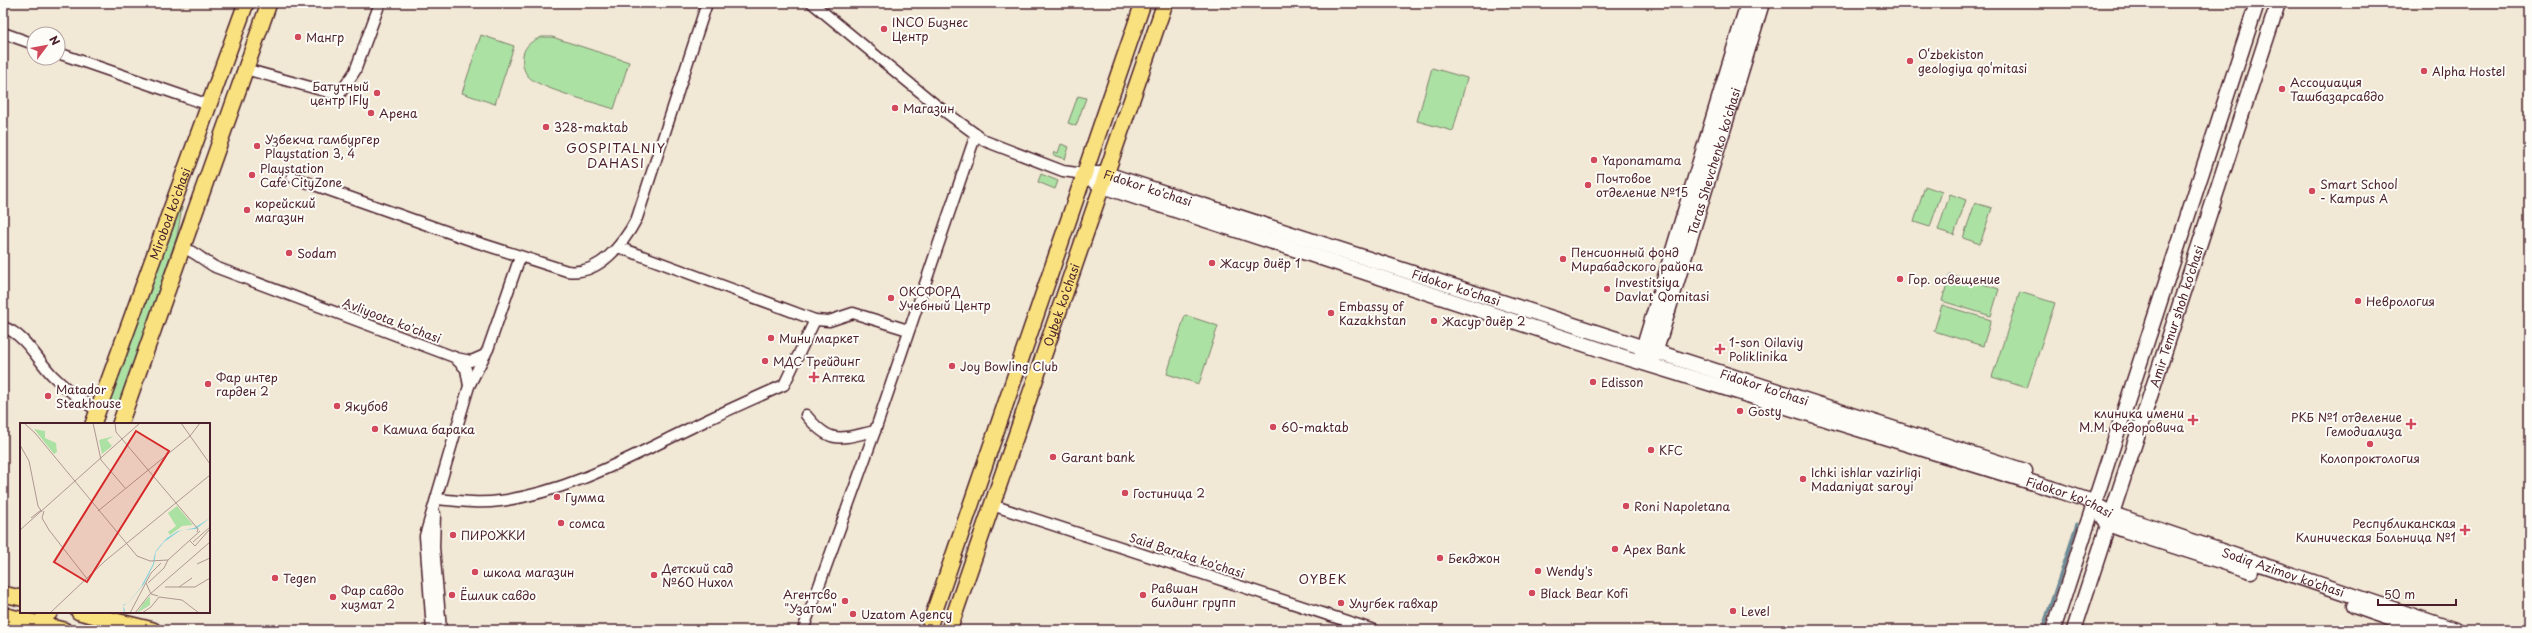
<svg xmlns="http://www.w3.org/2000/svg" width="2532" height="633" viewBox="0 0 2532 633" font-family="'Playpen Sans',sans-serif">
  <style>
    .green { fill: #ace1a4; stroke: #7b8068 }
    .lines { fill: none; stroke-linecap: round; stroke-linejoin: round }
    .stream { stroke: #6c8a96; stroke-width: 3 }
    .minor-casing { stroke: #4a1f2b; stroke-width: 13 }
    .secondary-casing { stroke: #4a1f2b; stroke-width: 17 }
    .primary-casing { stroke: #4a1f2b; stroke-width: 18 }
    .minor { stroke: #fdfcf7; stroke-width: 10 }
    .secondary { stroke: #fdfcf7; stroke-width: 14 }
    .primary { stroke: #fae180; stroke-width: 15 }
    .poi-dot { fill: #d1495b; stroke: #fdfcf7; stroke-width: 1.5 }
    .labels { text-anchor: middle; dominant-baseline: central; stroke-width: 4; stroke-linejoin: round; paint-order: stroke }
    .poi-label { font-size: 12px; fill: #4a1f2b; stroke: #fdfcf7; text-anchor: start }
    .street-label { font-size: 12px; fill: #4a1f2b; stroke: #fdfcf7 }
    .neighbourhood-label { font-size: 13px; letter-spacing: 1px; fill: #4a1f2b; stroke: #fdfcf7 }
    .inset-road { fill: none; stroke: #ae9892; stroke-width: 1 }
    .view { fill: #d62828; fill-opacity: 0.15; stroke: #d62828; stroke-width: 2 }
    .inset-edge { fill: none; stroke: #4a1f2b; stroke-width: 2 }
  </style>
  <rect width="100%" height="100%" fill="#f1e8d6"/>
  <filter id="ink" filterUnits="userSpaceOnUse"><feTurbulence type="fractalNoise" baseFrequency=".025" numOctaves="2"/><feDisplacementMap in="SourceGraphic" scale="8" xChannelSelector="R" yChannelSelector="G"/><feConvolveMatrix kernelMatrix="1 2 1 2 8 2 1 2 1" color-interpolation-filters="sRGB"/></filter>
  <g filter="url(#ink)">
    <g class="green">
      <polygon points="481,35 514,46 495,104 462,93"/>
      <path d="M542 37H552L629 62 614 109C597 103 537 88 528 76 523 70 522 63 523 55 525 45 533 40 542 37Z"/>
      <polygon points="1432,68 1467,78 1453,131 1417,121"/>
      <polygon points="1078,96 1086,98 1076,126 1068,123"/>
      <polygon points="1061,144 1069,147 1065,159 1053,155 1054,152 1058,153"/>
      <polygon points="1041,174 1058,181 1055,189 1038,182"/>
      <polygon points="1925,186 1942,192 1930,227 1914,222"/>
      <polygon points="1950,194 1966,200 1954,235 1938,230"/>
      <polygon points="1975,203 1992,208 1980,244 1963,238"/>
      <polygon points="182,207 177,236 118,409 108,404 167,233"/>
      <polygon points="1950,274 1999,289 1991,316 1942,301"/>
      <polygon points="2020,292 2055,303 2027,388 1992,377"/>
      <polygon points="1942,305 1991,320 1983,346 1934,331"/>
      <polygon points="1185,315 1218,326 1199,384 1167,374"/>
    </g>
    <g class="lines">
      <polyline class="stream" points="2042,630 2077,524"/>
      <g class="minor-casing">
        <g id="minor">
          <polyline points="812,3 936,105 985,141 1063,171 1084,174"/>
          <polyline points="3,33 34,44"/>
          <polyline points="58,53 209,105"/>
          <polyline points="245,69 339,95 355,71 380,3"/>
          <path d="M292 177 476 242 567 271C599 276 624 243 637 218L707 3"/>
          <path d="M182 247C195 252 203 260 215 267L454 357 466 369 469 386 425 536 432 630"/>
          <polyline points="618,247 815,320 829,321 853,313 908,330"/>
          <path d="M3 327C25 334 38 361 53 376 67 390 82 401 98 411"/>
          <polyline points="456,358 471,361 485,355"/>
          <polyline points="469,386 488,349 520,257"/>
          <path d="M806 415C831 446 841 438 875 431"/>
          <path d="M436 499C457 501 479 504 500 501 574 491 637 453 703 422 730 409 757 397 784 385L815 320"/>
          <polyline points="992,505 1374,630"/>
          <polyline points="435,514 434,547 441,630"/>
          <polyline points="803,630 875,431 976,134"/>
        </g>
      </g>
      <g class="secondary-casing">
        <g id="secondary">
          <path id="s1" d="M1084 174 1102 186 1614 354 2060 491 2087 500 2112 514 2455 630"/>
          <path id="s2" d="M1095 174H1106L2025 471"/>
          <polyline points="1641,356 1748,3"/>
          <path id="s3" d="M1653 360 1762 3"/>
          <polyline points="2103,517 2108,524 2124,530 2251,571"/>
          <polyline points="2354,606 2423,630"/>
          <polyline points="2053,630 2257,3"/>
          <path id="s4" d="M2074 630 2278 3"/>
        </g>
      </g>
      <g class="primary-casing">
        <g id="primary">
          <path id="s5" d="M93 424 246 3"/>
          <polyline points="120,424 269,3"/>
          <polyline points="3,594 21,598"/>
          <polyline points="79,612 153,630"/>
          <polyline points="3,615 64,630"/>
          <polyline points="38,624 50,612"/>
          <polyline points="928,630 1143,3"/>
          <path id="s6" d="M949 630 1165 3"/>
        </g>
      </g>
      <use href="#minor" class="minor"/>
      <use href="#secondary" class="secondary"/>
      <use href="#primary" class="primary"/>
    </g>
  </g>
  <g class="poi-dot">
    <circle cx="884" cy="29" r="4"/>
    <circle cx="298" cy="37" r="4"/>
    <circle cx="1910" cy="61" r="4"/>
    <circle cx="2424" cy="71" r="4"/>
    <circle cx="2282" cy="89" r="4"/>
    <circle cx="377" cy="93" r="4"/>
    <circle cx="895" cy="108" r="4"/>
    <circle cx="371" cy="113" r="4"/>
    <circle cx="546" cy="127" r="4"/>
    <circle cx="257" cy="146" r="4"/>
    <circle cx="1594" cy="160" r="4"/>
    <circle cx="252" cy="175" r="4"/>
    <circle cx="1588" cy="185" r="4"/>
    <circle cx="2312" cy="191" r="4"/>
    <circle cx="247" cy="210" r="4"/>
    <circle cx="289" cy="253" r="4"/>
    <circle cx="1563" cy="259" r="4"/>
    <circle cx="1212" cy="263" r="4"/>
    <circle cx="1900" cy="279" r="4"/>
    <circle cx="1607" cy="289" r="4"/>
    <circle cx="891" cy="298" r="4"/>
    <circle cx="2358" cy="301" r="4"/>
    <circle cx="1331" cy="313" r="4"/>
    <circle cx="1434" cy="321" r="4"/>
    <circle cx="771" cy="338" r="4"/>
    <path d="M1718 343h4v4h4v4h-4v4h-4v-4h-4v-4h4z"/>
    <circle cx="765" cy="361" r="4"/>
    <circle cx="952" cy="366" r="4"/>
    <path d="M812 371h4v4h4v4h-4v4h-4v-4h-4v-4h4z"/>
    <circle cx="1593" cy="382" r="4"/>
    <circle cx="208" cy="384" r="4"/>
    <circle cx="48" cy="396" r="4"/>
    <circle cx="337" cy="406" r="4"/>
    <circle cx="1740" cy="411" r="4"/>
    <path d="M2191 414h4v4h4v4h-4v4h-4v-4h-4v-4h4z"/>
    <path d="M2409 418h4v4h4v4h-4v4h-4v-4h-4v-4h4z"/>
    <circle cx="1273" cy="427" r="4"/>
    <circle cx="375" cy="429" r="4"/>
    <circle cx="2370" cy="444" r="4"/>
    <circle cx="1651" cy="450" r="4"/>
    <circle cx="1053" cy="457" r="4"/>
    <circle cx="1803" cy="479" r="4"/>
    <circle cx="1125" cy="493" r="4"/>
    <circle cx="557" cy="497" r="4"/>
    <circle cx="1626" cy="506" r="4"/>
    <circle cx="561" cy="523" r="4"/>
    <path d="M2463 524h4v4h4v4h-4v4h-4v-4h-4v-4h4z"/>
    <circle cx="453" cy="535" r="4"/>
    <circle cx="1615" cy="549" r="4"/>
    <circle cx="1440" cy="558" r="4"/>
    <circle cx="1538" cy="571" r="4"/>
    <circle cx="475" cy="572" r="4"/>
    <circle cx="654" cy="575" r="4"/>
    <circle cx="275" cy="578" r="4"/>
    <circle cx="1532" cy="593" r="4"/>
    <circle cx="452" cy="595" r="4"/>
    <circle cx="1143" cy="595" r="4"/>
    <circle cx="333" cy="597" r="4"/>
    <circle cx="845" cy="601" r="4"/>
    <circle cx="1341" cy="603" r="4"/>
    <circle cx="1733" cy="611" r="4"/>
    <circle cx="853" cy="614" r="4"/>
  </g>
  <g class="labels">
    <g class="poi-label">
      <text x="892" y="22">INCO Бизнес<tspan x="892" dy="14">Центр</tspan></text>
      <text x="306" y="37">Мангр</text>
      <text x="1918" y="54">O‘zbekiston<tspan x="1918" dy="14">geologiya qo‘mitasi</tspan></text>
      <text x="2432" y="71">Alpha Hostel</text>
      <text x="2290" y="82">Ассоциация<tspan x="2290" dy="14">Ташбазарсавдо</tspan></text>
      <text x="369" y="86" text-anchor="end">Батутный<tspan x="369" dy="14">центр IFly</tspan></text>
      <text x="903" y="108">Магазин</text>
      <text x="379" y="113">Арена</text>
      <text x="554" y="127">328-maktab</text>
      <text x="265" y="139">Узбекча гамбургер<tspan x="265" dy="14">Playstation 3, 4</tspan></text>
      <text x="1602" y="160">Yaponamama</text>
      <text x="260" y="168">Playstation<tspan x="260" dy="14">Cafe CityZone</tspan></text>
      <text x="1596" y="178">Почтовое<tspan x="1596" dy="14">отделение №15</tspan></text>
      <text x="2320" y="184">Smart School<tspan x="2320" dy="14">- Kampus A</tspan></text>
      <text x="255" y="203">корейский<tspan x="255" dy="14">магазин</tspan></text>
      <text x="1571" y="252">Пенсионный фонд<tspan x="1571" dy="14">Мирабадского района</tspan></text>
      <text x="297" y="253">Sodam</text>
      <text x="1220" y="263">Жасур диёр 1</text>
      <text x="1908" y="279">Гор. освещение</text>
      <text x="1615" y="282">Investitsiya<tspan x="1615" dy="14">Davlat Qomitasi</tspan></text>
      <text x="899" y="291">ОКСФОРД<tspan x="899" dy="14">Учебный Центр</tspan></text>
      <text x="2366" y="301">Неврология</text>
      <text x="1339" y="306">Embassy of<tspan x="1339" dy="14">Kazakhstan</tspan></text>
      <text x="1442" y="321">Жасур диёр 2</text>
      <text x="779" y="338">Мини маркет</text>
      <text x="1729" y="342">1-son Oilaviy<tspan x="1729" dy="14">Poliklinika</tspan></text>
      <text x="773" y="361">МДС Трейдинг</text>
      <text x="960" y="366">Joy Bowling Club</text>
      <text x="216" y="377">Фар интер<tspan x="216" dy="14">гарден 2</tspan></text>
      <text x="822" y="377">Аптека</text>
      <text x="1601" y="382">Edisson</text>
      <text x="56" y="389">Matador<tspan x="56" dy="14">Steakhouse</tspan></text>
      <text x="345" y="406">Якубов</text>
      <text x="1748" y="411">Gosty</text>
      <text x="2184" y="413" text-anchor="end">клиника имени<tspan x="2184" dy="14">М.М. Федоровича</tspan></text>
      <text x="2402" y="417" text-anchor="end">РКБ №1 отделение<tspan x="2402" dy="14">Гемодиализа</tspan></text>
      <text x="1281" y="427">60-maktab</text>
      <text x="383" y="429">Камила барака</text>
      <text x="1659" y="450">KFC</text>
      <text x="1061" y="457">Garant bank</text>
      <text x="2370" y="458" text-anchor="middle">Колопроктология</text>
      <text x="1811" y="472">Ichki ishlar vazirligi<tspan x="1811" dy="14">Madaniyat saroyi</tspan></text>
      <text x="1133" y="493">Гостиница 2</text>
      <text x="565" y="497">Гумма</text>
      <text x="1634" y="506">Roni Napoletana</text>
      <text x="569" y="523">сомса</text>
      <text x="2456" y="523" text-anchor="end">Республиканская<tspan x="2456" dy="14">Клиническая Больница №1</tspan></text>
      <text x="461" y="535">ПИРОЖКИ</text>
      <text x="1623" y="549">Apex Bank</text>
      <text x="1448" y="558">Бекджон</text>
      <text x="662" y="568">Детский сад<tspan x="662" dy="14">№60 Нихол</tspan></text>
      <text x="1546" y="571">Wendy's</text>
      <text x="483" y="572">школа магазин</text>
      <text x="283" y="578">Tegen</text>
      <text x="1151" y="588">Равшан<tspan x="1151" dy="14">билдинг групп</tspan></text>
      <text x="341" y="590">Фар савдо<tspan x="341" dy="14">хизмат 2</tspan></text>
      <text x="1540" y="593">Black Bear Kofi</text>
      <text x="837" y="594" text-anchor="end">Агентсво<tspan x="837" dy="14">"Узатом"</tspan></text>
      <text x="460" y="595">Ёшлик савдо</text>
      <text x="1349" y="603">Улугбек гавхар</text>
      <text x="1741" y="611">Level</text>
      <text x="861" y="614">Uzatom Agency</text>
    </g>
    <g class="street-label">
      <text stroke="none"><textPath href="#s3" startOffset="208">Taras Shevchenko ko'chasi</textPath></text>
      <text stroke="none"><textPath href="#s2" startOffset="55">Fidokor ko'chasi</textPath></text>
      <text stroke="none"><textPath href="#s5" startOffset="224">Mirobod ko'chasi</textPath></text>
      <text stroke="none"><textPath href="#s2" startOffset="379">Fidokor ko'chasi</textPath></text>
      <text stroke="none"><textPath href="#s6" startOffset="344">Oybek ko'chasi</textPath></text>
      <text stroke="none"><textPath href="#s4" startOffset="330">Amir Temur shoh ko'chasi</textPath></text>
      <text transform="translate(392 320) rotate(21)">Avliyoota ko'chasi</text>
      <text stroke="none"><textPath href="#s2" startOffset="703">Fidokor ko'chasi</textPath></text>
      <text stroke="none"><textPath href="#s1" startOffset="1038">Fidokor ko'chasi</textPath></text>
      <text transform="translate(1187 555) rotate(18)">Said Baraka ko'chasi</text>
      <text stroke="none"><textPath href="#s1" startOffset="1265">Sodiq Azimov ko'chasi</textPath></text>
    </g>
    <g class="neighbourhood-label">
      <text x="616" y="147">GOSPITALNIY<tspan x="616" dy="15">DAHASI</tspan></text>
      <text x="1323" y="578">OYBEK</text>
    </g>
  </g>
  <g transform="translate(20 423)">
    <rect width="190" height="190" fill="#f1e8d6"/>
    <path d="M14 6 25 8V15L36 20 37 29 34 31ZM94 13 87 17 92 23 82 31 79 17ZM157 83 173 102 162 103 150 112 148 109 156 103 148 90ZM130 173V182L117 190 124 179Z" fill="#ace1a4"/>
    <path d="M190 95 176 106 161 107 144 119 136 129 134 141 124 161 109 179 103 183 105 187 104 190 103 182 108 180 121 164 133 141 134 134 136 128 139 124 147 115 158 108 174 105Z" fill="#82d2dd"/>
    <path class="inset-road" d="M4 0 15 10 117 133 130 138 148 137 180 108M73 0 81 37 106 66M95 0 96 9 178 106 177 109M161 0 190 41M0 22 9 38 18 83 22 89M24 88 22 95 29 107 68 157M78 88 170 13 180 0M11 95 21 87M0 107 120 0M170 118 175 123 189 107M173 119 190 104M177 141 190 135M126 160 131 171 138 173M128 160 144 145 148 137M145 164H175L190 155M159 164 172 155M30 190 85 138 190 52M110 190 131 150 141 140M115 190 129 172 190 119M122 190 131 184 139 174 162 177 179 190"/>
    <path class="view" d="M116 8 149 28 67 159 34 139Z"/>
    <rect width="190" height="190" class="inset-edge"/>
  </g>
  <rect width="2532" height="633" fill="none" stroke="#fdfcf7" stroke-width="16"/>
  <rect x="8" y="8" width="2516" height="617" fill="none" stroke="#4a1f2b" stroke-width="1.5" filter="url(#ink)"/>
  <g transform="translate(46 46) rotate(58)"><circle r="19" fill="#fdfcf7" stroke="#b5a4a5"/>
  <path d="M0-3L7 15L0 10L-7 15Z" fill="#d1495b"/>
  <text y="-6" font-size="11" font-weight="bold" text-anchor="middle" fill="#4a1f2b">N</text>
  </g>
  <path d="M2378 599v6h78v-6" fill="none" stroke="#4a1f2b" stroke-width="2"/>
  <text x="2384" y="599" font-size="12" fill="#4a1f2b" stroke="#fdfcf7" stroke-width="3" paint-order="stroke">50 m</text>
</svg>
